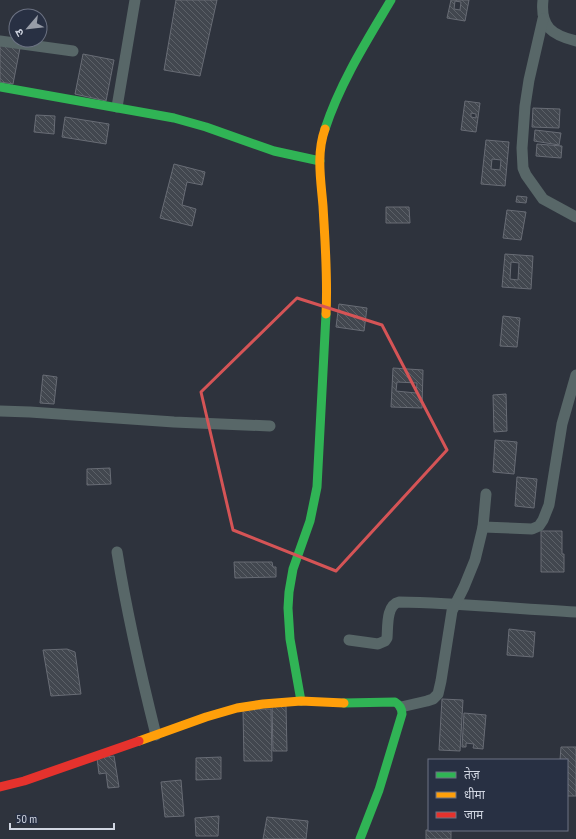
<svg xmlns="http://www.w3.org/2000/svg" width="576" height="839" viewBox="0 0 576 839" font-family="'PT Sans Narrow','Noto Sans Devanagari',sans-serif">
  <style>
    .building { fill: url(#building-back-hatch); stroke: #686c75; fill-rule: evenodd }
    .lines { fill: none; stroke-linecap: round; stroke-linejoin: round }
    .street { stroke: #586768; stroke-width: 11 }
    .fast { stroke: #30b455; stroke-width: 9 }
    .slow { stroke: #ff9f0a; stroke-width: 9 }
    .jam { stroke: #e5322d; stroke-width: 9 }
    .marked { fill: none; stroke: #d55456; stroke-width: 3; stroke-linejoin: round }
  </style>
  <defs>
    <pattern id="building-back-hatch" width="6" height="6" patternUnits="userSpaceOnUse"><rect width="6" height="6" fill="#42474f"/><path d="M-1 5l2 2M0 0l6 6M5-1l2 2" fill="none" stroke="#5c6168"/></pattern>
  </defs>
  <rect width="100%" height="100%" fill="#2e333d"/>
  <g class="building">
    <polygon points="176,0 217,0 200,76 164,70"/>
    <path d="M451 0H469L465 21 447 18ZM455 1 461 2 460 10 454 9Z"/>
    <polygon points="0,44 20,48 13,84 0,82"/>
    <polygon points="83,54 114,60 106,101 75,94"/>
    <path d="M465 101 480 103 476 132 461 130ZM471 113 476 114V118L471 117Z"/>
    <polygon points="533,108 560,109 559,128 532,127"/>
    <polygon points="36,115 55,116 54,134 34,132"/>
    <polygon points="65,117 109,124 106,144 62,137"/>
    <polygon points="535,130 561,133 559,145 534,141"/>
    <path d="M486 140 509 142 505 186 481 184ZM492 159 501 160 500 170 491 169Z"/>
    <polygon points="537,144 562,146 561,158 536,156"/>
    <polygon points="174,164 205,172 202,185 187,182 182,205 196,209 192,226 160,218"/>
    <polygon points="517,196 527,197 526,203 516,202"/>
    <polygon points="386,207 409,207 410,223 386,223"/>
    <polygon points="507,210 526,212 521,240 503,238"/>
    <path d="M505 254 533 256 531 289 502 287ZM511 262 519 263 518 280 510 279Z"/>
    <polygon points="339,304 367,308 364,331 336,327"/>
    <polygon points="503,316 520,318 517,347 500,346"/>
    <path d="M393 368 423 370 422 408 391 407ZM397 382 417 383 416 393 396 391Z"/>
    <polygon points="43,375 57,377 54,404 40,403"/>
    <polygon points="506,394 507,431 494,432 493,395"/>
    <polygon points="495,440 517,442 514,474 493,472"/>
    <polygon points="110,468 111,484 87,485 87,469"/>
    <polygon points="517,477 537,479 534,508 515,506"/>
    <polygon points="541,531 562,531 562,554 564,554 564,572 541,572"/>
    <polygon points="234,562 272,562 273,567 276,567 276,577 235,578"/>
    <polygon points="509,629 535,632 533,657 507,655"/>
    <polygon points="67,649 75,652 81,694 51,696 43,650"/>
    <polygon points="442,699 463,700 460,751 439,750"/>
    <polygon points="272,706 286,706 287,751 273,751"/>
    <polygon points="243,709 271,709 272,761 244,761"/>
    <polygon points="464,713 486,715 483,749 473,748 474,744 466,743 466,747 462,747"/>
    <polygon points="561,747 576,747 576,796 567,796 567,760 560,760"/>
    <polygon points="114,756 119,787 108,788 106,773 99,774 97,758"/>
    <polygon points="221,757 221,779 196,780 196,758"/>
    <polygon points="181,780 184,816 165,817 161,782"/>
    <polygon points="219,816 218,836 196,836 195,818"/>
    <polygon points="267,817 308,821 306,839 263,839"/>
    <polygon points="426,830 451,831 451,839 426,839"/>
  </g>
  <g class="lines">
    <g class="street">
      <path d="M543 0C540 27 552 35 576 41"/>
      <polyline points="543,19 529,80 525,106 522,148 523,168 526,175 543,199 576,217"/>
      <polyline points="0,41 73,51"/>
      <polyline points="117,107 135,0"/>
      <polyline points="0,411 30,412 174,422 270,426"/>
      <polyline points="483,527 532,529 539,526 543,520 549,505 562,424 576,375"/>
      <path d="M117 552C127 614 141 675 156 735"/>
      <path d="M349 640 378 644 385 641 387 638C388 627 386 605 399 602 458 603 517 609 576 612"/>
      <polyline points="401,707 427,701 433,699 438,694 441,681 452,611 464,587 475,560 483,527 486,494"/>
    </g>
    <g class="fast">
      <polyline points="0,87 174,118 206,127 274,151 320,161"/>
      <path d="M325 129C340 83 366 42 391 0"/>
      <polyline points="301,701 290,639 288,608 289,592 293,569 310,521 317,487 326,314"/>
      <path d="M344 703 395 702C400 705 402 708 402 714L379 790 360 839"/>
    </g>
    <g class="slow">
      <path d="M325 129C316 154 321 181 323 206 325 242 328 278 326 314"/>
      <polyline points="139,741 206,717 237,708 263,704 301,701 344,703"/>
    </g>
    <polyline class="jam" points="0,787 24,781 139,741"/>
  </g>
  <path class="marked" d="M297 298 382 325 447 450 336 571 233 530 201 392Z"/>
  <rect x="428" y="759" width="140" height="72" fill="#283043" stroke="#6c7283"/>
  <rect x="436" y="772" width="20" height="6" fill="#30b455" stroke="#6c7283"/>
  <text x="464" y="779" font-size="12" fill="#d1d6e2">तेज़</text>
  <rect x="436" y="792" width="20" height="6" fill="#ff9f0a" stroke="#6c7283"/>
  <text x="464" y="799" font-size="12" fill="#d1d6e2">धीमा</text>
  <rect x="436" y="812" width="20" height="6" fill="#e5322d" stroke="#6c7283"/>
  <text x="464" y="819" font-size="12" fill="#d1d6e2">जाम</text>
  <g transform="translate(28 28) rotate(242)"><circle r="19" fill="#283043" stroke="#6c7283"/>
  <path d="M0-3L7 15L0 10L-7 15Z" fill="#989da8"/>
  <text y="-6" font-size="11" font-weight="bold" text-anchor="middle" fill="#d1d6e2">उ</text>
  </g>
  <path d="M10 823v6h104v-6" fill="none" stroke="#d1d6e2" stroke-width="2"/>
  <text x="16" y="823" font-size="12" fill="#d1d6e2" stroke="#283043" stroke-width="3" paint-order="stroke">50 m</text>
</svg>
